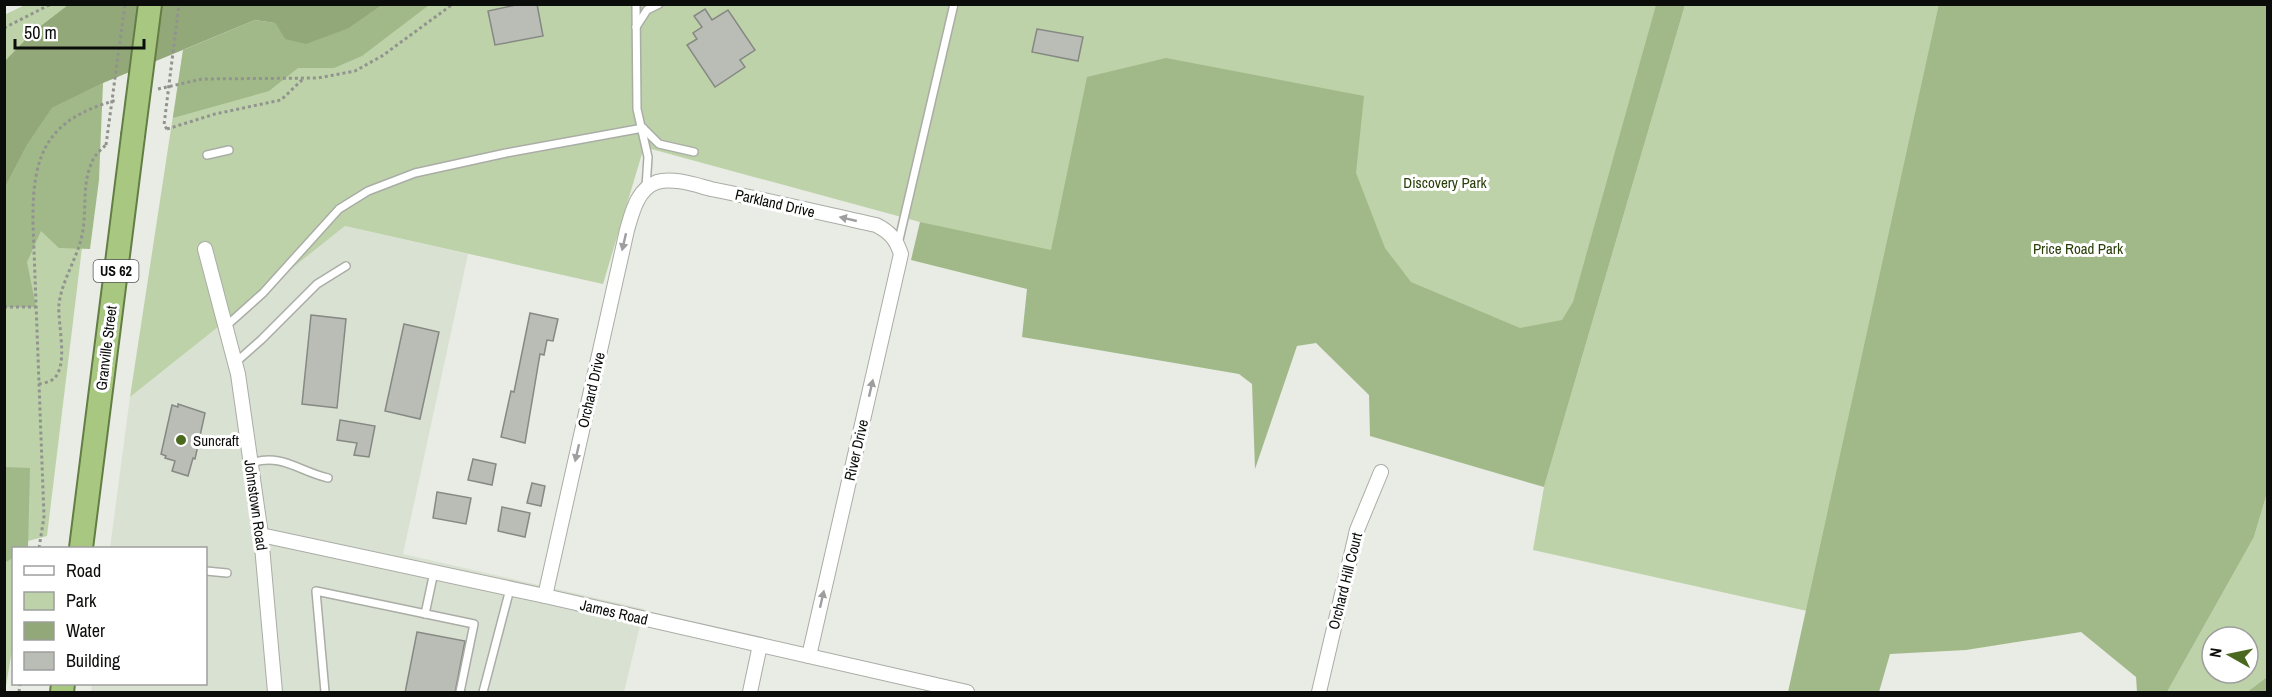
<svg xmlns="http://www.w3.org/2000/svg" width="2272" height="697" viewBox="0 0 2272 697" font-family="'Archivo Narrow',sans-serif">
  <style>
    .built { fill: #d9e1d2 }
    .green { fill: #bdd2a8; fill-rule: evenodd }
    .forest { fill: #a1b989 }
    .water { fill: #92a879 }
    .building { fill: #b9bdb6; stroke: #868983; stroke-width: 1.5 }
    .lines { fill: none; stroke-linecap: round; stroke-linejoin: round }
    .service-casing { stroke: #aaada6; stroke-width: 10 }
    .minor-casing { stroke: #aaada6; stroke-width: 16 }
    .trunk-casing { stroke: #637d44; stroke-width: 26 }
    .path { stroke: #91948e; stroke-width: 3; stroke-dasharray: 3 3; stroke-linecap: butt }
    .service { stroke: #fff; stroke-width: 7 }
    .minor { stroke: #fff; stroke-width: 14 }
    .trunk { stroke: #a8c882; stroke-width: 22 }
    .trunk-bridge-casing { stroke: #637d44; stroke-width: 26; stroke-linecap: butt }
    .path-bridge { stroke: #91948e; stroke-width: 3; stroke-dasharray: 3 3; stroke-linecap: butt }
    .trunk-bridge { stroke: #a8c882; stroke-width: 22 }
    .oneway { fill: #9d9e9d }
    .poi-dot { fill: #4b691e; stroke: #fff; stroke-width: 2 }
    .labels { text-anchor: middle; dominant-baseline: central; stroke-width: 6; stroke-linejoin: round; paint-order: stroke }
    .shield { fill: #fff; stroke: #545654; stroke-width: 1.5 }
    .shield-label { font-size: 14px; font-weight: bold; fill: #0b0d0a }
    .park-label { font-size: 15px; fill: #293e08; stroke: #fff }
    .street-label { font-size: 15px; fill: #0b0d0a; stroke: #fff }
    .poi-label { font-size: 15px; fill: #0b0d0a; stroke: #fff; text-anchor: start }
  </style>
  <rect width="100%" height="100%" fill="#e8ece4"/>
  <polygon class="built" points="345,226 468,254 403,554 644,609 624,692 91,692 92,684 206,684 206,548 110,548 130,397"/>
  <g class="green">
    <polygon points="25,5 115,5 97,124 47,536 5,547 4,15"/>
    <polygon points="328,5 1680,5 1567,398 644,147 603,284 345,226 130,397 183,50"/>
    <polygon points="1685,5 2267,5 1853,399 1807,611 1533,550 1544,487"/>
    <path d="M2267 493V677L2247 692H2167L2254 537ZM2212 637H2248V673H2212Z"/>
    <polygon points="13,558 13,644 5,692 5,563"/>
  </g>
  <g class="forest">
    <polygon points="1939,4 2267,5 2267,493 2254,537 2167,692 2137,692 2136,677 2081,632 1966,650 1890,654 1879,692 1788,692"/>
    <polygon points="382,5 429,5 362,56 334,68 298,68 269,91 173,118 183,50 255,20 275,23 285,39 349,28"/>
    <polygon points="1656,5 1685,5 1544,487 1370,436 1369,395 1316,343 1297,346 1255,469 1252,384 1239,374 1022,337 1027,289 911,260 920,222 1051,250 1087,77 1166,58 1364,96 1356,173 1385,248 1411,282 1520,328 1562,320 1573,302"/>
    <polygon points="103,83 99,180 90,249 59,248 41,231 27,262 36,307 5,307 5,187 27,145 52,108"/>
    <polygon points="4,467 30,468 28,548 14,548 13,558 5,563"/>
    <polygon points="2267,677 2267,692 2247,692"/>
  </g>
  <polygon class="water" points="68,5 382,5 349,28 306,44 285,39 275,23 255,20 103,83 52,108 27,145 5,187 5,61 33,32"/>
  <g class="building">
    <polygon points="520,4 537,4 543,36 495,45 488,11"/>
    <polygon points="705,9 712,20 728,10 755,50 740,60 745,67 715,87 687,45 697,39 693,33 702,27 694,16"/>
    <polygon points="1037,29 1083,37 1078,61 1032,52"/>
    <polygon points="530,313 558,319 553,341 547,340 544,355 540,354 525,443 501,437 511,391 514,392"/>
    <polygon points="311,315 346,319 337,408 302,404"/>
    <polygon points="404,324 439,332 420,419 385,411"/>
    <polygon points="178,404 205,413 195,459 193,458 188,476 172,471 175,461 165,458 166,456 161,454 172,405 178,407"/>
    <polygon points="340,420 375,426 369,457 354,455 357,443 337,440"/>
    <polygon points="473,459 496,464 492,485 468,480"/>
    <polygon points="532,483 545,486 541,506 527,503"/>
    <polygon points="437,492 471,498 466,524 433,518"/>
    <polygon points="502,507 530,513 525,537 498,531"/>
    <polygon points="417,632 465,641 455,693 405,693"/>
  </g>
  <g class="lines">
    <g class="service-casing">
      <g id="service">
        <polyline points="636,4 637,109 648,157 646,187"/>
        <polyline points="636,27 647,10 659,4"/>
        <polyline points="643,128 659,144 694,152"/>
        <polyline points="207,155 229,150"/>
        <polyline points="898,244 954,4"/>
        <polyline points="225,327 263,293 339,209 368,191 415,173 506,153 643,128"/>
        <polyline points="235,363 261,340 317,284 346,266"/>
        <path d="M251 463C282 453 298 471 328 478"/>
        <polyline points="206,571 227,573"/>
        <polyline points="425,614 434,572"/>
        <polyline points="325,692 316,591 474,624 460,692"/>
        <polyline points="483,692 510,589"/>
      </g>
    </g>
    <g class="minor-casing">
      <g id="minor">
        <polyline points="205,249 238,374 261,535 275,692"/>
        <polyline points="261,535 545,596 967,692"/>
        <path d="M545 596 627 230C632 213 637 189 657 182 673 177 696 185 711 189 767 200 821 213 876 225 890 232 896 239 901 254L809 656"/>
        <polyline points="750,692 760,645"/>
        <polyline points="1319,692 1357,530 1381,472"/>
      </g>
    </g>
    <g class="trunk-casing">
      <g id="trunk">
        <polyline points="81,548 133,136"/>
        <polyline points="62,692 63,684"/>
      </g>
    </g>
    <g class="path">
      <polyline points="4,28 51,4"/>
      <polyline points="158,89 202,79 318,78 355,71 382,56 453,4"/>
      <polyline points="167,129 215,114 281,100 303,79"/>
      <polyline points="4,307 36,307"/>
      <path d="M39 384C43 383 49 382 52 380 70 368 57 323 59 304 62 280 77 259 82 235 87 212 82 189 90 167 93 157 98 152 106 145"/>
      <path d="M39 548 44 517 33 223C32 153 47 119 117 100"/>
      <polyline points="19,692 20,684"/>
    </g>
    <use href="#service" class="service"/>
    <use href="#minor" class="minor"/>
    <use href="#trunk" class="trunk"/>
    <g class="trunk-bridge-casing">
      <polyline id="trunk-bridge" points="133,136 150,4"/>
    </g>
    <g class="path-bridge">
      <polyline points="167,129 164,125 179,4"/>
      <polyline points="106,145 125,4"/>
    </g>
    <use href="#trunk-bridge" class="trunk-bridge"/>
  </g>
  <defs><path id="oneway-solid" d="M-6-.8H1V-3.2L6.5 0L1 3.2V.8H-6Z" transform="scale(1.5)"/></defs>
  <g class="oneway">
    <use href="#oneway-solid" transform="translate(848 219) rotate(-167)"/>
    <use href="#oneway-solid" transform="translate(624 242) rotate(103)"/>
    <use href="#oneway-solid" transform="translate(871 388) rotate(-77)"/>
    <use href="#oneway-solid" transform="translate(577 453) rotate(103)"/>
    <use href="#oneway-solid" transform="translate(822 599) rotate(-77)"/>
  </g>
  <circle class="poi-dot" cx="181" cy="440" r="6"/>
  <g class="labels">
    <rect class="shield" x="93.5" y="260" width="45" height="22" rx="4.5"/>
    <g class="shield-label">
      <text x="116" y="271">US 62</text>
    </g>
    <g class="park-label">
      <text x="1445" y="182">Discovery Park</text>
      <text x="2078" y="248">Price Road Park</text>
    </g>
    <g class="street-label">
      <text transform="translate(775 203) rotate(13)">Parkland Drive</text>
      <text transform="translate(106 348) rotate(-83)">Granville Street</text>
      <text transform="translate(591 390) rotate(-77)">Orchard Drive</text>
      <text transform="translate(856 450) rotate(-77)">River Drive</text>
      <text transform="translate(256 505) rotate(82)">Johnstown Road</text>
      <text transform="translate(1345 581) rotate(-76)">Orchard Hill Court</text>
      <text transform="translate(614 612) rotate(13)">James Road</text>
    </g>
    <g class="poi-label">
      <text x="193" y="440">Suncraft</text>
    </g>
  </g>
  <rect width="2272" height="697" fill="none" stroke="#0b0d0a" stroke-width="12"/>
  <rect x="12" y="547" width="195" height="138" fill="#ffffff" stroke="#9d9e9d" stroke-width="1.5"/>
  <rect x="24" y="566" width="30" height="9" fill="#ffffff" stroke="#9d9e9d" stroke-width="1.5"/>
  <text x="66" y="577" font-size="18" fill="#0b0d0a">Road</text>
  <rect x="24" y="592" width="30" height="18" fill="#bdd2a8" stroke="#9d9e9d" stroke-width="1.5"/>
  <text x="66" y="607" font-size="18" fill="#0b0d0a">Park</text>
  <rect x="24" y="622" width="30" height="18" fill="#92a879" stroke="#9d9e9d" stroke-width="1.5"/>
  <text x="66" y="637" font-size="18" fill="#0b0d0a">Water</text>
  <rect x="24" y="652" width="30" height="18" fill="#b9bdb6" stroke="#9d9e9d" stroke-width="1.5"/>
  <text x="66" y="667" font-size="18" fill="#0b0d0a">Building</text>
  <g transform="translate(2230 655) rotate(279)"><circle r="28" fill="#ffffff" stroke="#9d9e9d" stroke-width="1.5"/>
  <path d="M0-4.5L10 22L0 15L-10 22Z" fill="#4b691e"/>
  <text y="-9" font-size="16" font-weight="bold" text-anchor="middle" fill="#0b0d0a">N</text>
  </g>
  <path d="M15 39v9h129v-9" fill="none" stroke="#0b0d0a" stroke-width="3"/>
  <text x="24" y="39" font-size="18" fill="#0b0d0a" stroke="#ffffff" stroke-width="4.5" paint-order="stroke">50 m</text>
</svg>
